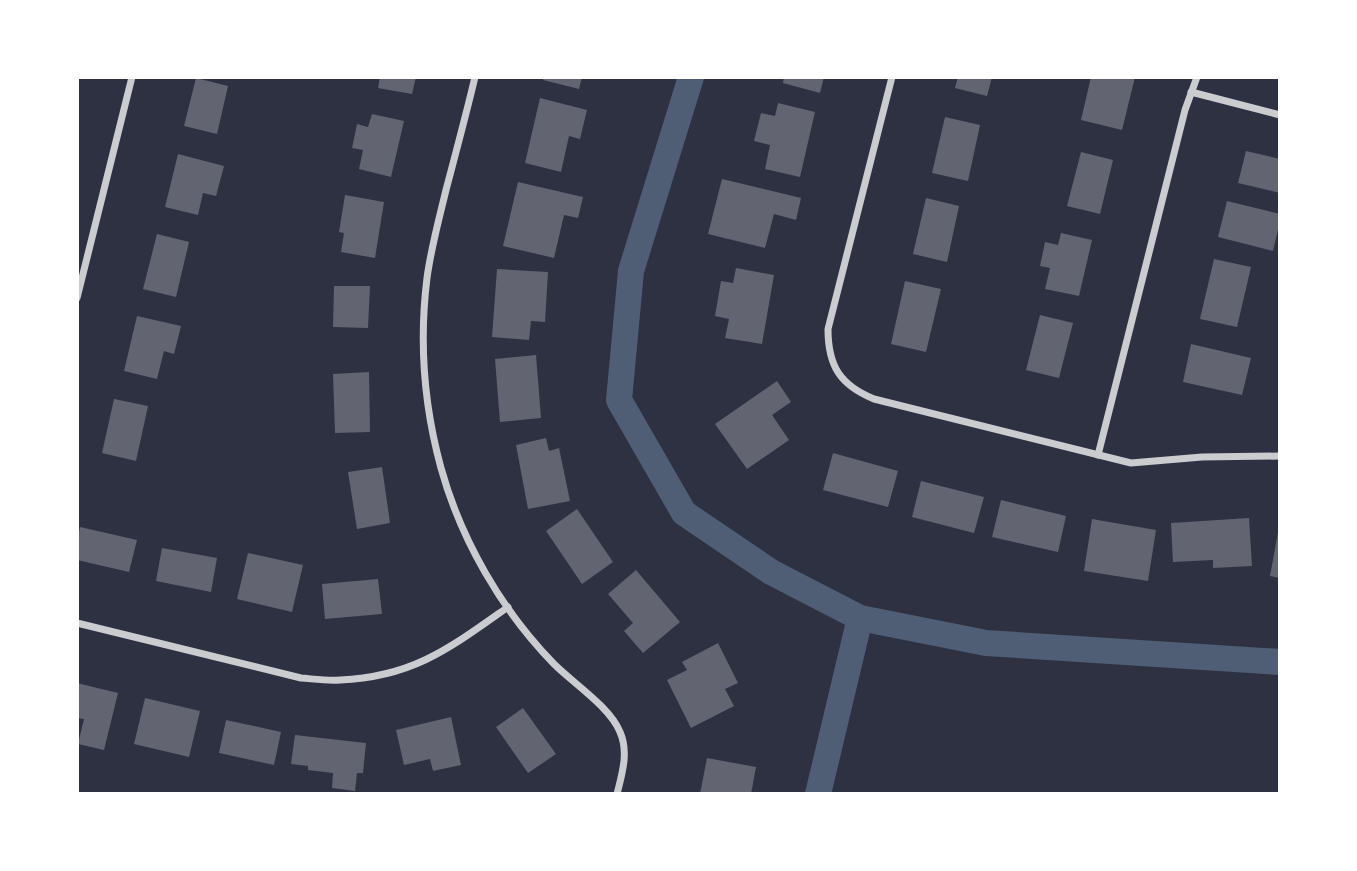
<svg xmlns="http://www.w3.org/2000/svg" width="1357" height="871" viewBox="0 0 1357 871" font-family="'DejaVu Sans',sans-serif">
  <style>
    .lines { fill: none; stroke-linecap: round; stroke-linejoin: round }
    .canal { stroke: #4f5d75; stroke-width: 26 }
    .building { fill: #626471 }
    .minor { stroke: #caccd0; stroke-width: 7 }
  </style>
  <rect width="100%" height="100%" fill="#2d3142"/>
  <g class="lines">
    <g class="canal">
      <polyline points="691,77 631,271 619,400 684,513 771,572 860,618"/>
      <polyline points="818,794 860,618 986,643 1280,662"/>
    </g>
  </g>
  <g class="building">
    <polygon points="380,77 416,77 412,94 378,88"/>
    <polygon points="544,77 582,77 579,89 543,80"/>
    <polygon points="784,77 824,77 820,93 783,83"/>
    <polygon points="958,77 992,77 987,96 955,88"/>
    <polygon points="1091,77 1135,77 1122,130 1081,120"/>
    <polygon points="196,78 228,86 217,134 184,126"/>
    <polygon points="540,98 587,110 580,139 569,136 561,172 525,163"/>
    <polygon points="778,103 815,112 800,177 765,169 770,145 754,141 761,113 775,116"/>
    <polygon points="372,114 404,121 391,177 359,169 363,150 352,148 357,124 368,127"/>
    <polygon points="945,117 980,125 968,181 932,173"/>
    <polygon points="1246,151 1280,159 1280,193 1238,183"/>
    <polygon points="1081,152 1113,160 1100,214 1067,206"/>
    <polygon points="178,154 224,166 216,196 203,193 198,215 165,207"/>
    <polygon points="722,179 801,198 796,220 774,214 765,248 708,234"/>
    <polygon points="518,182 583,197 578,218 564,215 554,258 503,246"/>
    <polygon points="345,195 384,202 375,258 341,252 344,233 339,232"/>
    <polygon points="926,198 959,206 947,262 913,254"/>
    <polygon points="1227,201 1280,214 1280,221 1273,251 1218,237"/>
    <polygon points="1061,233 1092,240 1079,296 1045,289 1050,268 1040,266 1045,242 1058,245"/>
    <polygon points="157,234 189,242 176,297 143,289"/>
    <polygon points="1214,259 1251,267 1237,327 1200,319"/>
    <polygon points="736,268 774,275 762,344 725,338 729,319 715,316 721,281 733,283"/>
    <polygon points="497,269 548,272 545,322 531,321 529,340 492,337"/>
    <polygon points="905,281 941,289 926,352 891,344"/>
    <polygon points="334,286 370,286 368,328 333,327"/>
    <polygon points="1040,315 1073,323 1059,378 1026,370"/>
    <polygon points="137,316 181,326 174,354 164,351 157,379 124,371"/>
    <polygon points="1191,344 1251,358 1242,395 1183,382"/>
    <polygon points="536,355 541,418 500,422 495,359"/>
    <polygon points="369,372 370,432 335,433 333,374"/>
    <polygon points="777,381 791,402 772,415 789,440 747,469 715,424"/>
    <polygon points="114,399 148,406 136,461 102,453"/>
    <polygon points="546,438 549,451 559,448 570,501 528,509 516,445"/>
    <polygon points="833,453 898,471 888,507 823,490"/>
    <polygon points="382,467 390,523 357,529 348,472"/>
    <polygon points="921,481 984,497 974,533 912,517"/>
    <polygon points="1001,500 1066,516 1058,552 992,537"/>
    <polygon points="577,509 613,562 582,584 546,531"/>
    <polygon points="1249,518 1252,566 1213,568 1213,560 1173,562 1171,523"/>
    <polygon points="1092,519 1156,530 1148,581 1084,571"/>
    <polygon points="80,527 137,540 129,572 77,560 77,542"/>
    <polygon points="1279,527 1280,527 1280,578 1270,576"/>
    <polygon points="162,548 217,558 211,592 156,581"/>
    <polygon points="248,553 303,565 292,612 237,599"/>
    <polygon points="636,570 680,622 643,653 624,631 633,623 608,594"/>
    <polygon points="378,579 382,614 325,619 322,584"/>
    <polygon points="718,643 738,683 725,689 734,706 691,728 667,680 687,670 682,662"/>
    <polygon points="77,683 118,693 104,750 78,744 84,719 77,718"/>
    <polygon points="145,698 200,711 189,757 134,744"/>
    <polygon points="523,708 556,754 528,773 496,727"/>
    <polygon points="451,717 461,765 433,771 430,759 404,765 396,730"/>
    <polygon points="226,720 281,732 274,765 219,753"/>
    <polygon points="295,735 366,743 363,773 357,773 355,791 332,788 333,773 308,770 308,766 291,764"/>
    <polygon points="707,758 756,767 751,794 700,794"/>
  </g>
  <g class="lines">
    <g class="minor">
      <path d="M475 77C466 115 456 152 446 190 439 219 431 248 427 278 419 342 424 406 441 468 461 540 502 611 554 664 573 683 610 707 620 732 629 752 622 774 617 794"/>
      <path d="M892 77 828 329C828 366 840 385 874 399L1131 463 1202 457 1280 456"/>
      <polyline points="1191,92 1280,115"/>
      <polyline points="77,298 132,77"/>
      <polyline points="1098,455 1185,110 1197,77"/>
      <path d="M77 623 301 678C314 679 327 681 340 680 413 677 450 648 508 607"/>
    </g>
  </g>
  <rect width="1357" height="871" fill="none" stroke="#ffffff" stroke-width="158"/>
</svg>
